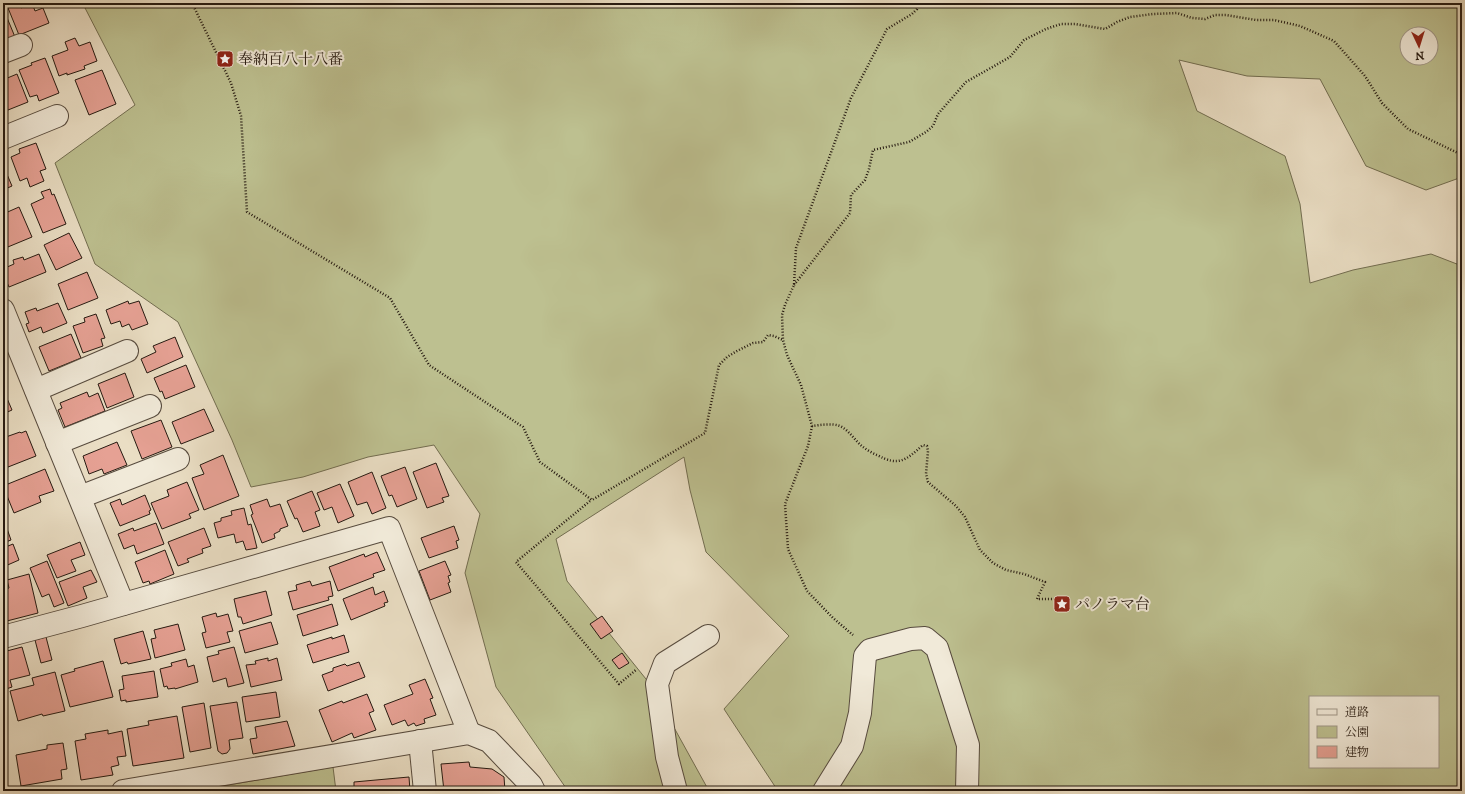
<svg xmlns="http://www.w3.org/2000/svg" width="1465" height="794" viewBox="0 0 1465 794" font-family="'IM FELL DW Pica','Noto Serif JP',serif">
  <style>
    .green { fill: #bdc090; stroke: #726d50; fill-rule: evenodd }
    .building { fill: #e6a194; stroke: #261a11 }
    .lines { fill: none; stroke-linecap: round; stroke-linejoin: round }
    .street-casing { stroke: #574b3e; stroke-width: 24 }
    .path { stroke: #261a11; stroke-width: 2.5; stroke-dasharray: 1 2; stroke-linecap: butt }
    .street { stroke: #f1ead9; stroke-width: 22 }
    .labels { text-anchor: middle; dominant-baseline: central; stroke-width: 4; stroke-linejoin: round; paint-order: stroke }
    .poi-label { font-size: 15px; fill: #261a11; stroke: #f1ead9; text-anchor: start }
  </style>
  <rect width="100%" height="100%" fill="#eadec4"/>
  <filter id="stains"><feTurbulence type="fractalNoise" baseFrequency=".005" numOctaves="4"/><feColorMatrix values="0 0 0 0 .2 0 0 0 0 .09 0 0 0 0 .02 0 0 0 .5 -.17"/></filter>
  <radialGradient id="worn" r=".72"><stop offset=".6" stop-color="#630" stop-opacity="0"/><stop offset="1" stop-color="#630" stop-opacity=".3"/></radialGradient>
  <g class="green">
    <path d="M77 3H1462V177L1426 190 1366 166 1320 79 1247 76 1179 60 1197 111 1285 156 1300 204 1310 283 1353 270 1431 254 1462 266V791H778L724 709 789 636 706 552 690 490 684 457 556 539 567 581 650 684 709 791H568L496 687 465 573 480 514 434 445 368 457 303 477 251 487 232 440 178 322 95 264 55 163 135 105 84 6ZM1407 34H1431V58H1407ZM1310 697H1438V767H1310Z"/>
    <polygon points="333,767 336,791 193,791"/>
  </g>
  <g class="building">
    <polygon points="6,3 19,3 21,8 32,3 35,11 43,8 49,23 19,35"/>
    <polygon points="3,8 15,37 3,42"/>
    <polygon points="75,38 79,46 90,42 97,61 84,66 85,69 67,75 67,73 59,76 52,56 68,50 65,42"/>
    <polygon points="45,58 59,93 39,101 37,95 30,97 19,70 32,65 31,63"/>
    <polygon points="102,70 116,104 89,115 75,80"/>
    <polygon points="17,74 28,102 3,112 3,75 5,79"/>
    <polygon points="36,143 46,169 40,171 44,181 30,187 27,178 20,181 11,157 20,153 19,149"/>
    <polygon points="3,165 12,186 3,190"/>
    <polygon points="50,189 52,195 54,194 66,224 43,233 31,204 44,198 41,192"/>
    <polygon points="19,207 32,237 3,249 3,214"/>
    <polygon points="69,233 82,258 56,270 44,245"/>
    <polygon points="39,254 46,272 9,287 3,273 3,271 6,269 5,268 14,264 13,260 23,257 24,260"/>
    <polygon points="87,272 98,298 68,310 58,284"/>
    <polygon points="128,301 129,304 139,301 148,324 132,330 129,324 122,327 120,321 111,324 106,310"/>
    <polygon points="58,303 67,323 43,333 41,327 29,332 26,324 29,323 25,312 36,308 37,311"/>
    <polygon points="96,314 105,338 101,339 103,346 83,353 73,326 85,322 84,318"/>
    <polygon points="71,334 81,358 49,371 39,347"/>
    <polygon points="175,337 183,357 147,373 141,359 156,352 153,346"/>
    <polygon points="186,365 195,387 165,399 162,391 160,392 154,378"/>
    <polygon points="125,373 134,397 107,408 98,384"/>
    <polygon points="3,389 12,410 3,414"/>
    <polygon points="87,392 89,397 98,393 105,411 65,427 58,410 62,408 60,403"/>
    <polygon points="204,409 214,431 181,444 172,422"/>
    <polygon points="161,420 172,447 142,459 131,431"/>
    <polygon points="26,431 36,456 3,469 3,438 20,432 21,433"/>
    <polygon points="117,442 127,465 104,474 102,469 89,474 83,456"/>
    <polygon points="223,455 239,496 204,510 192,478 204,474 200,465"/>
    <polygon points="436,463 449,496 442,498 444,502 427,508 413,472"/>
    <polygon points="405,467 417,499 397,507 392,495 389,496 381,476"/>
    <polygon points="45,469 54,491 39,496 41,502 14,513 3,486"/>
    <polygon points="372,472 386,508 372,514 367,502 357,505 348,482"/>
    <polygon points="187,482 199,510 189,514 191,518 162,529 151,503 169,496 167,490"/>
    <polygon points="340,484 354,516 338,523 332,507 324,510 317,493"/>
    <polygon points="312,491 320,510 315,512 320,526 303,532 297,518 295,519 287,501"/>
    <polygon points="145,495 151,510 149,511 150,514 120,526 110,503 120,499 122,505"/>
    <polygon points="267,499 270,507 280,504 288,526 280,529 280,531 274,534 275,538 262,543 251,515 253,514 250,505"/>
    <polygon points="244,508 248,525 251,524 257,548 246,550 243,541 236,543 234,534 218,538 214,523 221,521 221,518 232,515 231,511"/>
    <polygon points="5,523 11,540 3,543 3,524"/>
    <polygon points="156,523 164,544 137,554 134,545 124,549 118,534 133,528 134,531"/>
    <polygon points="454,526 459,540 456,541 458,548 429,558 421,538"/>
    <polygon points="204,528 211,546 202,549 203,553 187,559 189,562 178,566 168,542"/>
    <polygon points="80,542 85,555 71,560 76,571 57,578 47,555"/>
    <polygon points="13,544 19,560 3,567 3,548"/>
    <polygon points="165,550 174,574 150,584 149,581 143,583 135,562"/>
    <polygon points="377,552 385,570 373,574 374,577 338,591 329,567 364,554 365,557"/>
    <polygon points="47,561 64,603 54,607 49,594 42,597 30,568"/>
    <polygon points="445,561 451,575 448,576 450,582 448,583 451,592 430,600 419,571"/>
    <polygon points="91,570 97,582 83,587 87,598 68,606 59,582"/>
    <polygon points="29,574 38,613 3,622 3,590 9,588 7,580"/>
    <polygon points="310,581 312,586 330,581 333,596 328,597 329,600 293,610 288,592 297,590 296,585"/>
    <polygon points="373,587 375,595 384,591 388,602 384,603 385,606 351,620 343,599"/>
    <polygon points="266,591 272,615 243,624 241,617 238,617 234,599"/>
    <polygon points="332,604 338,625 303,636 297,615"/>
    <polygon points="216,613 217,617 228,614 233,631 227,632 230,642 206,648 202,633 206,632 202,617"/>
    <polygon points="602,616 613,631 601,639 590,624"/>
    <polygon points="271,622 278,644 245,653 239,631"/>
    <polygon points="178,624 185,650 155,658 151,639 156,638 154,630"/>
    <polygon points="143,631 151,659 128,664 127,662 121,664 114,639"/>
    <polygon points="344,635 349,652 313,663 307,645 332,637 332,639"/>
    <polygon points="46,637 52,660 41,663 35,640"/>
    <polygon points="22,647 30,675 10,680 12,687 3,690 3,652"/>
    <polygon points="234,647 244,683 228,687 226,678 213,682 207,657 219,654 218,651"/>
    <polygon points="622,653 629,663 619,669 612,660"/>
    <polygon points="268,658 268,661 277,658 282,680 251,687 246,665 256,664 255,661"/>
    <polygon points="186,659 188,667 194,665 198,682 175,689 175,688 168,689 167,686 164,687 160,669 172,666 171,663"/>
    <polygon points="103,661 113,697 70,707 61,675 75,671 74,669"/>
    <polygon points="359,662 365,677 328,691 322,675 333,671 333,668 345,664 347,666"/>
    <polygon points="154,671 158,697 126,702 126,700 121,701 119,690 124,689 122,676"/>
    <polygon points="55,672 65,711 43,716 42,714 18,721 10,691 34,685 32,678"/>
    <polygon points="425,679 433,698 430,699 436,715 424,719 425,723 416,726 414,723 408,726 405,720 392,725 384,705 413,694 409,685"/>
    <polygon points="276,692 280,717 246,722 242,697"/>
    <polygon points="367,694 374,711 369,713 376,730 354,738 352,733 332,742 319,710 342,701 343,703"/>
    <polygon points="237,702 243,738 229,740 230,749 227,753 222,754 218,751 210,706"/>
    <polygon points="204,703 211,748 190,752 182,707"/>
    <polygon points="177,716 184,758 133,766 127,729 149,725 148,721"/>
    <polygon points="287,721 295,746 253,754 250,739 257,738 255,727"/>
    <polygon points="108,730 108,734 122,731 126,756 117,757 119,765 111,767 113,775 81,780 75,741 86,739 85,734"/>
    <polygon points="63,743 67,769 61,770 62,779 21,786 16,755 47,749 47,745"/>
    <polygon points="469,762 470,767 492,769 504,777 505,791 444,791 441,764"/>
    <polygon points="409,777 410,791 354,791 354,782"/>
  </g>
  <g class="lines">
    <g class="street-casing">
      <g id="street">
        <polyline points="3,52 21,45"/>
        <polyline points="3,138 57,116"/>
        <polyline points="3,310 123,604"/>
        <polyline points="36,390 127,351"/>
        <polyline points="57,443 150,406"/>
        <polyline points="80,497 178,459"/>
        <polyline points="3,637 82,616 389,528 469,733"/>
        <polyline points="420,741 425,791"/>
        <polyline points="123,791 469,733 489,741 531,785 534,791"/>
        <polyline points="676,791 667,757 657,684 665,663 708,636"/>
        <polyline points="824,791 852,746 860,713 865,656 870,650 911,639 925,638 937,648 968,745 967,791"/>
      </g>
    </g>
    <g class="path">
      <polyline points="192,3 231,83 241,116 247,212 390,298 429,365 523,427 540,462 592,500 705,433 719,365 727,357 737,351 753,343 763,342 768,335 774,336 783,340"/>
      <path d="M918 3 917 9 912 14 887 29 851 98 796 248 794 285 785 305 782 315 783 340 787 355 801 385 812 426C820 425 832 423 840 426 850 431 855 441 863 447 867 450 872 453 877 455 899 467 906 460 923 445L927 446 928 451 926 474 928 482 956 506 965 517 980 550 993 563 1006 570 1024 574 1045 582 1037 599H1058"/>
      <polyline points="794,285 850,213 851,195 865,180 869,169 873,150 909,142 926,132 933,126 938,114 966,82 1010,57 1024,40 1046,29 1061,24 1075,24 1105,29 1117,22 1130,17 1153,14 1177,13 1192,18 1205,19 1215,15 1226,15 1256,20 1274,20 1300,26 1334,41 1365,76 1382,103 1408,129 1462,155"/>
      <polyline points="812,426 808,446 785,504 788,549 807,591 833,618 853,635"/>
      <polyline points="590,501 516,562 619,684 637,669"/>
    </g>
    <use href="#street" class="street"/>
  </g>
  <defs>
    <g id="sight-square" transform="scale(0.9)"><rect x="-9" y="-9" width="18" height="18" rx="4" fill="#8f2418" stroke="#f1ead9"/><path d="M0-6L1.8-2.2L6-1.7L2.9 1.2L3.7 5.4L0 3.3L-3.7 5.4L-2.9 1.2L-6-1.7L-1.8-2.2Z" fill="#fff"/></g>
  </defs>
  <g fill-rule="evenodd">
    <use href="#sight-square" x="225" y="59"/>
    <use href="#sight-square" x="1062" y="604"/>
  </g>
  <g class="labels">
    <g class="poi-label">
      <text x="238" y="59">奉納百八十八番</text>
      <text x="1075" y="604">パノラマ台</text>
    </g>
  </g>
  <rect width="1465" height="794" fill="none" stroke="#eadec4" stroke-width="16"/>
  <rect x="4" y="4" width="1457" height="786" fill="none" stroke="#261a11" stroke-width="2"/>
  <rect x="8" y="8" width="1449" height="778" fill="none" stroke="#261a11"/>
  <rect x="1309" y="696" width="130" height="72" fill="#f1ead9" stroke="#a09789"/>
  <rect x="1317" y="709" width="20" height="6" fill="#f1ead9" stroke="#a09789"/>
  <text x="1345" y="716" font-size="12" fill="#261a11">道路</text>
  <rect x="1317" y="726" width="20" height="12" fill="#bdc090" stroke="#a09789"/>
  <text x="1345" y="736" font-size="12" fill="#261a11">公園</text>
  <rect x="1317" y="746" width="20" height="12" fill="#e6a194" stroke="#a09789"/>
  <text x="1345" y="756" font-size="12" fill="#261a11">建物</text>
  <g transform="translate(1419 46) rotate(176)"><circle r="19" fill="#f1ead9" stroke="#a09789"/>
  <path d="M0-3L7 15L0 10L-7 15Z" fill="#8f2418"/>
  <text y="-6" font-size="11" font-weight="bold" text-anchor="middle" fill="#261a11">N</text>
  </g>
  <rect width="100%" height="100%" filter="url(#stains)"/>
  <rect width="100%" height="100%" fill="url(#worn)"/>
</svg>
